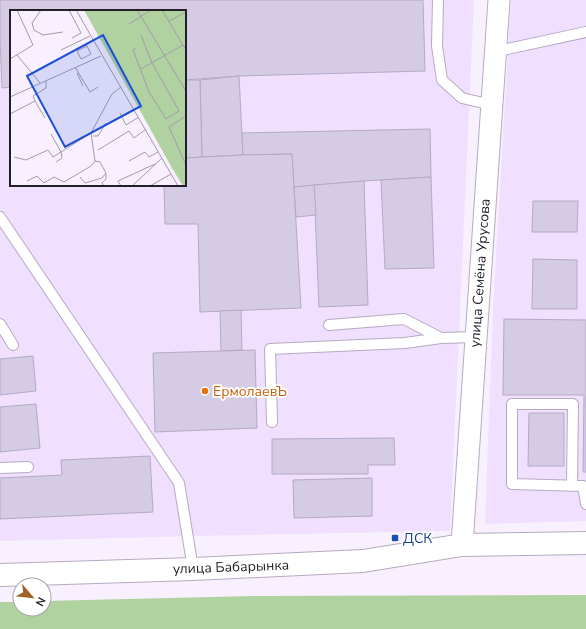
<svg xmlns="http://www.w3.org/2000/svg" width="586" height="629" viewBox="0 0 586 629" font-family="'Nunito Sans',sans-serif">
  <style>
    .built { fill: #f0dffe; fill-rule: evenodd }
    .green { fill: #b0d1a0 }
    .building { fill: #d5cbe4; stroke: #b4aac2 }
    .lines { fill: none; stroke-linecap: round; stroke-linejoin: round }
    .service-casing { stroke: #b6aac0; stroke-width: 12 }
    .minor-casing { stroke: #b6aac0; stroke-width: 23 }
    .tertiary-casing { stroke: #b6aac0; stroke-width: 24 }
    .service { stroke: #fff; stroke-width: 10 }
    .minor { stroke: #fff; stroke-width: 21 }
    .tertiary { stroke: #fff; stroke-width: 22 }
    .food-dot { fill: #e8710a; stroke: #fff; stroke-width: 1.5 }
    .transit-dot { fill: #1a4fb4; stroke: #fff; stroke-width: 1.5 }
    .labels { text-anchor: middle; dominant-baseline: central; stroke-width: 3.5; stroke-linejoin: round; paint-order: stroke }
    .street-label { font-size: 14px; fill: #231e27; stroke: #fff }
    .food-label { font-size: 14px; fill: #c56008; stroke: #fff; text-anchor: start }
    .transit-label { font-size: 14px; fill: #164399; stroke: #fff; text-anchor: start }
    .inset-road { fill: none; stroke: #a39ca8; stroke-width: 1 }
    .view { fill: #1d4ed8; fill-opacity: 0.15; stroke: #1d4ed8; stroke-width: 2 }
    .inset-edge { fill: none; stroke: #231e27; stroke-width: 2 }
  </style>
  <rect width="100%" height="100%" fill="#f8f0fe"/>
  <g class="built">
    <path d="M0 0H474L450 531 196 536 0 541ZM11 11H185V185H11Z"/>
    <polygon points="511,0 586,0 586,521 485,524 493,308"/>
  </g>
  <polygon class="green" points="586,595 586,629 0,629 0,602 20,602 20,609 44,609 44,601 254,596"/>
  <g class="building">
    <polygon points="0,0 423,0 425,71 239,76 185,80 185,11 11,11 11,87 2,88 0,40"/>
    <polygon points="239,76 243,155 202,157 200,80"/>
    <polygon points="185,80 200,80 202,157 185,158"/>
    <polygon points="430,129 431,177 364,181 294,187 292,154 243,155 242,133"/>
    <polygon points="292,154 301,308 200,312 198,224 165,224 164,185 185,185 185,158 243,155"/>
    <polygon points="431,177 434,268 385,269 381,180"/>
    <polygon points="364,181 368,305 319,307 314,185"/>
    <polygon points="314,185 316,215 296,217 294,187"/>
    <polygon points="533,201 578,201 577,232 532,232"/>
    <polygon points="533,259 577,260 577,309 532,309"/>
    <polygon points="241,310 242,350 221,351 220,311"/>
    <polygon points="504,319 586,320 586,472 583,472 584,395 503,395"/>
    <polygon points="255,350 257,428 155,432 153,353"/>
    <polygon points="33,356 36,391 0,395 0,359"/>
    <polygon points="36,404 40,448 0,452 0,407"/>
    <polygon points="529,413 564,413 564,466 528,466"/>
    <polygon points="394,438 395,465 368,465 368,474 272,474 272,439"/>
    <polygon points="150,456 153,512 0,519 0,478 62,475 61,460"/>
    <polygon points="372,478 372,516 294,518 293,480"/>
  </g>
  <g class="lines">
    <g class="service-casing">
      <g id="service">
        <polyline points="438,0 437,46 442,80 462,98 492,105"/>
        <polyline points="495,54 507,49 586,32"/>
        <polyline points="0,217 179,483 193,569"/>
        <polyline points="0,324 13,345"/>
        <polyline points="329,325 404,319 441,338"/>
        <polyline points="272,422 270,349 405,343 441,338 476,337"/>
        <polyline points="0,468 28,467"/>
        <polyline points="572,486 573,404 512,404 512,484 583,486 586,504"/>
      </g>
    </g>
    <g class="minor-casing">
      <polyline id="minor" points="462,545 499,0"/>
    </g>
    <g class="tertiary-casing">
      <polyline id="tertiary" points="0,575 193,569 363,561 462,545 586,543"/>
    </g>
    <use href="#service" class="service"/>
    <use href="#minor" class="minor"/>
    <use href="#tertiary" class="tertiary"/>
  </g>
  <circle class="food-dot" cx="205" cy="391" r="4"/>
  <rect class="transit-dot" x="391" y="534" width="8" height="8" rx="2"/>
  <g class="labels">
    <g class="street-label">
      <text transform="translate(480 273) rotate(-86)">улица Семёна Урусова</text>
      <text transform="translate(231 567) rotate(-2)">улица Бабарынка</text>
    </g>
    <g class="food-label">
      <text x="213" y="391">ЕрмолаевЪ</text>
    </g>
    <g class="transit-label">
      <text x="403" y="538">ДСК</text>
    </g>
  </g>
  <g transform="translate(10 10)">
    <rect width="176" height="176" fill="#f8f0fe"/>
    <path d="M74 0H176V176H173L162 158Z" fill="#b0d1a0"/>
    <path class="inset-road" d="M31 0 22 13 24 20 33 25 53 22M59 0 71 23 62 28M66 0 168 176M127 0 176 81M152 0 176 40M159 11 176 2M119 14 141 0M77 36 67 41 71 49 81 44 77 36 76 35 83 30M126 38 123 40 139 82 156 109 169 101 142 53 131 25M51 40 80 26M7 45 30 73M0 49 23 35 7 0M65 57 80 82 88 77M131 59 173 35M67 63 73 76M0 87 91 46M25 91 35 108M110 103 116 115 129 107M0 104 25 91 23 86 36 78V71M176 106 159 117 176 155M41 124 51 142 81 123 102 84 111 77M83 126H88L96 113M88 140 119 121 124 128 136 119M4 147 16 150 38 140 43 147 51 142 52 148 46 152M119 151 135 142 139 147 148 142M70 167 75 173 92 168 96 163 90 152 85 151M17 171 27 166 34 173 44 167 54 172 81 156 85 151 81 123M94 176 92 173 96 169V164M111 176 108 171 145 154M122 176 152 148M140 176 161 164"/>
    <path class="view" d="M93 25 131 96 55 137 17 66Z"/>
    <rect width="176" height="176" class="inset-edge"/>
  </g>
  <g transform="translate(32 597) rotate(118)"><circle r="19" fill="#ffffff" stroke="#a7a5a9"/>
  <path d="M0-3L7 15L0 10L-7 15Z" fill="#9f6325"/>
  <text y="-6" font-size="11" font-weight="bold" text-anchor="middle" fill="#231e27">N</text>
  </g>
</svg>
